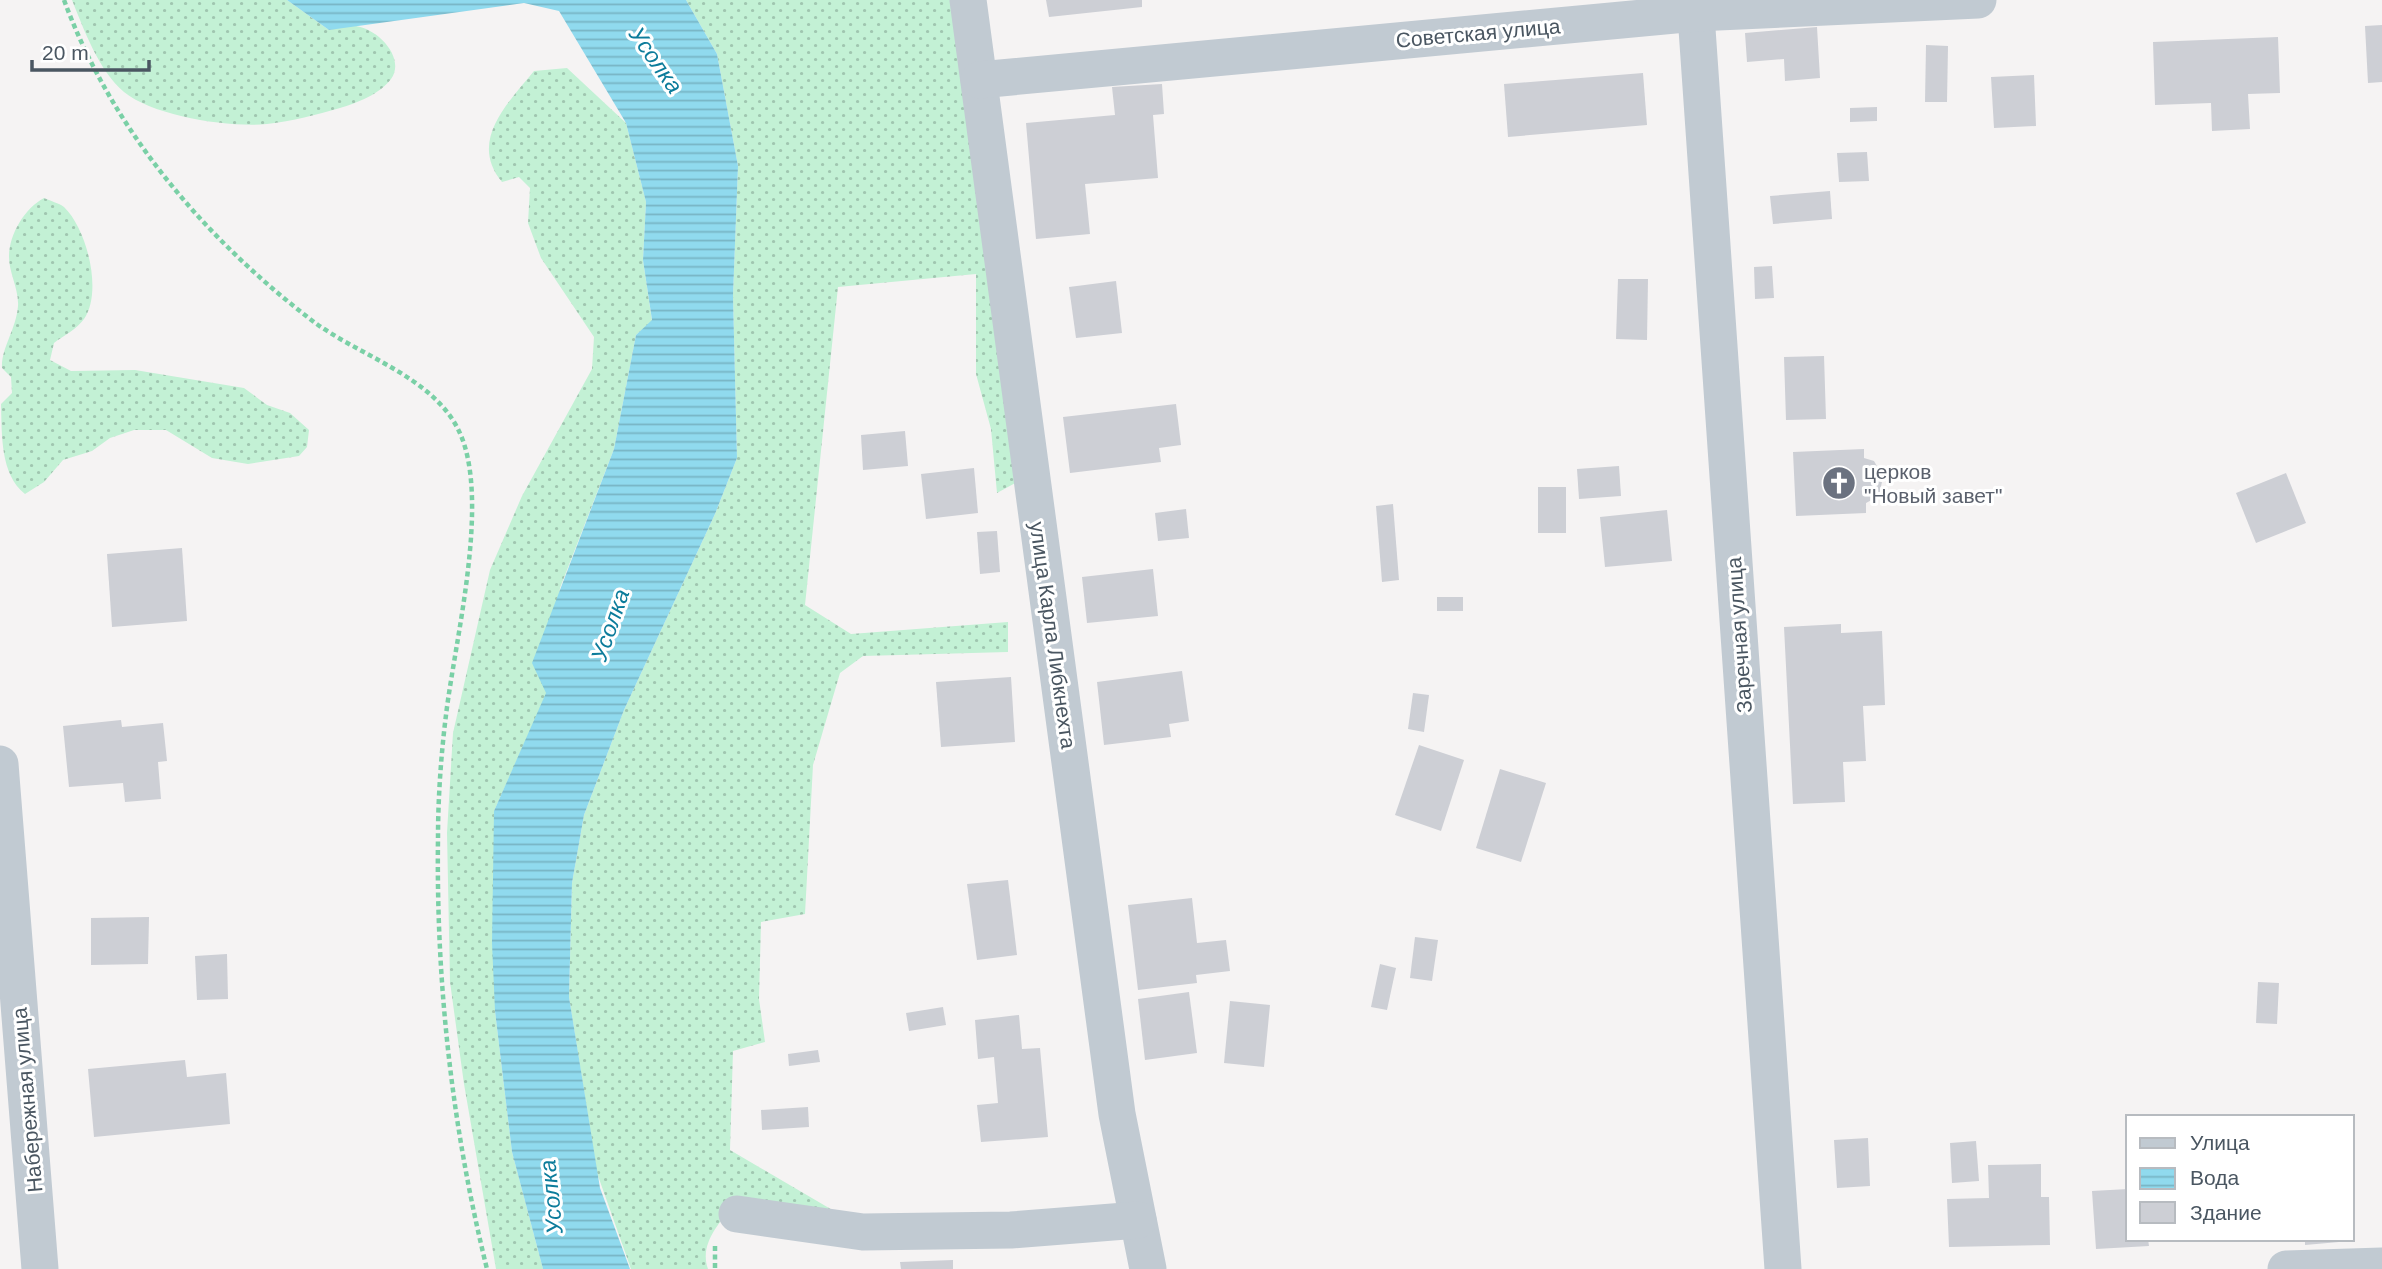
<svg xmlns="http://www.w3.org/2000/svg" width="2382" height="1269" viewBox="0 0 2382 1269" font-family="Helvetica,sans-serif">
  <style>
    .grass { fill: url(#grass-dots) }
    .water { fill: url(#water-rules) }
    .building { fill: #cdcfd5 }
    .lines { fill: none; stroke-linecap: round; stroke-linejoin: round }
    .path { stroke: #7ad0a6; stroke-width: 4.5; stroke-dasharray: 5 3.5; stroke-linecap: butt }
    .minor { stroke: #c1cad2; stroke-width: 37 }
    .labels { text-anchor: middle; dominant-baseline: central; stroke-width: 6; stroke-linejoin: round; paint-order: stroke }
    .street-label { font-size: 21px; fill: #4a5661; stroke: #fff }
    .worship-label { font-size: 21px; fill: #5b616d; stroke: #fff; text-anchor: start }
    .water-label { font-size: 23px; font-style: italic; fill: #0c7c9b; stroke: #fff }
  </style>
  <defs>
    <pattern id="grass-dots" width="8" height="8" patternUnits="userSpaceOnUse" patternTransform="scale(1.75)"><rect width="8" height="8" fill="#c3f1d5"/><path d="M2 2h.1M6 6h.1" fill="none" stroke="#a0c6b0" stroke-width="1.8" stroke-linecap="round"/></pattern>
    <pattern id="water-rules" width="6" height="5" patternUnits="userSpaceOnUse" patternTransform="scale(1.75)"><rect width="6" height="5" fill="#90daee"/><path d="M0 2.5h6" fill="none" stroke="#78b4c4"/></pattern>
  </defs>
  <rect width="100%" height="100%" fill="#f5f3f3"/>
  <g class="grass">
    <path d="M72 0H287L329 30C338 28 348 25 356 26 378 29 406 58 391 79 380 94 357 103 340 108 316 115 293 121 267 124 230 128 153 116 124 92 99 71 84 30 72 0Z"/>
    <path d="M686 0H957L1019 481 997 493 991 429 976 374V274L838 287 805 605 851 634 1008 622V652L863 656 840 673 813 765 805 914 761 922 759 999 765 1042 733 1051 730 1150 846 1218 733 1205C719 1224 699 1244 708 1269H631L597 1173 569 997 572 883 584 815 624 710 715 514 737 458 733 296 738 166 717 54Z"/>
    <path d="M567 68 626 123 646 202 643 260 652 321 636 335 614 449 560 588 547 693 494 811 495 1011 512 1152 543 1269H496L464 1084 450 982 447 833 453 733 490 570 522 496 592 369 594 337 541 258 528 223 530 188 519 177 502 182C468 141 508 103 534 71Z"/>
    <path d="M44 198C50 201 59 203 64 207 87 229 103 292 84 319 77 329 63 336 54 343L50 360 71 371 135 370 244 388 267 405 290 413 309 430 307 447 299 456 248 464 212 458 166 430H134L110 438 92 451 63 460 44 482 25 494C0 474 2 435 1 404L12 393 11 377 2 368C1 348 16 330 18 306 19 289 9 273 9 257 9 234 25 208 44 198Z"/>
  </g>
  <polygon class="water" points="287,0 686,0 717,54 738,166 733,296 737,458 715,514 624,710 584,815 572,883 569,997 600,1188 630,1269 543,1269 512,1152 495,1011 492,943 494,811 546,693 532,663 614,449 636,335 652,320 643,260 646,202 626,123 559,11 524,3 329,30"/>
  <g class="building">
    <polygon points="1046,0 1142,0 1142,7 1049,17"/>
    <polygon points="2382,25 2382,82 2368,83 2365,26"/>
    <polygon points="1817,27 1820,78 1785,81 1784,59 1747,62 1745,33"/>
    <polygon points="2278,37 2280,93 2248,94 2250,129 2212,131 2211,103 2155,105 2153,42"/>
    <polygon points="1926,45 1948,46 1947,102 1925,102"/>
    <polygon points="1643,73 1647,125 1508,137 1504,84"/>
    <polygon points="2034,75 2036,126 1994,128 1991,77"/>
    <polygon points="1162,84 1164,114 1153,115 1158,178 1085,184 1090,234 1036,239 1026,123 1115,115 1112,87"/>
    <polygon points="1877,107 1877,121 1850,122 1850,108"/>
    <polygon points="1867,152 1869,181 1839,182 1837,153"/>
    <polygon points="1830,191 1832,219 1773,224 1770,196"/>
    <polygon points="1772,266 1774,298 1755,299 1754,267"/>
    <polygon points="1618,279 1648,279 1647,340 1616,339"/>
    <polygon points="1116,281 1122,333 1076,338 1069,287"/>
    <polygon points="1824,356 1826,419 1786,420 1784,357"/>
    <polygon points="1176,404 1181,445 1159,448 1161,462 1070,473 1063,417"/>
    <polygon points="905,431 908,466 863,470 861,435"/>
    <polygon points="1864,449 1864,458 1874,461 1883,477 1879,496 1866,503 1866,513 1796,516 1793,452"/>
    <polygon points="1619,466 1621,496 1579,499 1577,469"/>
    <polygon points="974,468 978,513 926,519 921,474"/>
    <polygon points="2286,473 2306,523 2256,543 2236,493"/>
    <rect x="1538" y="487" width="28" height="46"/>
    <polygon points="1393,504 1399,580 1382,582 1376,506"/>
    <polygon points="1186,509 1189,538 1158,541 1155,513"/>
    <polygon points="1667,510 1672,561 1605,567 1600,517"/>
    <polygon points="997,531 1000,572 980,574 977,532"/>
    <polygon points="182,548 187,621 112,627 107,554"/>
    <polygon points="1153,569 1158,616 1087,623 1082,577"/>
    <rect x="1437" y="597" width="26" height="14"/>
    <polygon points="1841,624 1841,633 1882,631 1885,705 1863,706 1866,761 1843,762 1845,802 1793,804 1784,627"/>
    <polygon points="1182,671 1189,721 1169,724 1171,737 1104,745 1097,682"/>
    <polygon points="1011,677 1015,742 941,747 936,682"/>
    <polygon points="1413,693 1429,695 1424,732 1408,729"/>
    <polygon points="121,720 122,727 163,723 167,761 158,762 161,799 125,802 123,783 69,787 63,726"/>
    <polygon points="1419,745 1464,760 1441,831 1395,815"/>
    <polygon points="1500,769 1546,783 1521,862 1476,848"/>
    <polygon points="1008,880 1017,955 977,960 967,884"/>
    <polygon points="1192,898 1197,943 1226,940 1230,971 1196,975 1197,983 1138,990 1128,905"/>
    <polygon points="149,917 148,964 91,965 91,918"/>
    <polygon points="1415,937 1438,940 1432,981 1410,978"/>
    <polygon points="227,954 228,999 197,1000 195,956"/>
    <polygon points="1380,964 1396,968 1387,1010 1371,1007"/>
    <polygon points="2258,982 2279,983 2277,1024 2256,1023"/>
    <polygon points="1189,992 1197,1053 1145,1060 1138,999"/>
    <polygon points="1230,1001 1270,1005 1264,1067 1224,1063"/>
    <polygon points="943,1007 946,1025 909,1031 906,1013"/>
    <polygon points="1019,1015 1022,1049 1040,1048 1048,1137 981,1142 977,1105 998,1103 994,1057 978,1059 975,1020"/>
    <polygon points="818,1050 820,1062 789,1066 788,1054"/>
    <polygon points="185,1060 187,1077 226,1073 230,1124 94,1137 88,1069"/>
    <polygon points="808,1107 809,1127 762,1130 761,1110"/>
    <polygon points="1868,1138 1870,1186 1837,1188 1834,1140"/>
    <polygon points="1976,1141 1979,1181 1952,1183 1950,1143"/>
    <polygon points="2041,1164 2041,1197 2049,1197 2050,1245 1949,1247 1947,1199 1989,1198 1988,1165"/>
    <polygon points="2128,1189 2128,1239 2148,1239 2149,1246 2096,1249 2092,1191"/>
    <polygon points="2305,1239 2339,1239 2339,1242 2305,1245"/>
    <polygon points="953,1260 953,1269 901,1269 900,1262"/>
  </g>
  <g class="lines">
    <g class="path">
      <path d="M64 0C112 130 205 239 314 322 360 356 431 376 458 429 492 496 455 639 446 715 441 755 438 798 438 838 436 983 452 1128 487 1269"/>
      <polyline points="715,1246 715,1269"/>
    </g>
    <g class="minor">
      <polyline points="968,0 1117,1114 1148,1269"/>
      <polyline points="1695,0 1783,1269"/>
      <polyline points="979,80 1696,13 1978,0"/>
      <polyline points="0,764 40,1269"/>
      <polyline points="737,1214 863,1232 1011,1230 1138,1220"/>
      <polyline points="2286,1269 2382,1266"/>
    </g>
  </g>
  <defs>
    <g id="church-disc" transform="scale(1.75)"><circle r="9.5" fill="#6b7280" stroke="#fff"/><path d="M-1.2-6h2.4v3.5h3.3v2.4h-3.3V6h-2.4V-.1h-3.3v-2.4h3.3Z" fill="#fff"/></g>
  </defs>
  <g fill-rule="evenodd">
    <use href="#church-disc" x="1839" y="483"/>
  </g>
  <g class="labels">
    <g class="street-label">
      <text transform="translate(1478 33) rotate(-5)">Советская улица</text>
      <text transform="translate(1053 635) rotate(82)">улица Карла Либкнехта</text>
      <text transform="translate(1739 635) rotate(-94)">Заречная улица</text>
      <text transform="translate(27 1100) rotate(-95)">Набережная улица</text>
    </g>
    <g class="worship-label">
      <text x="1864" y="471">церков<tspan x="1864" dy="24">"Новый завет"</tspan></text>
    </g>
    <g class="water-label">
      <text transform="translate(656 60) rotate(55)">Усолка</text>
      <text transform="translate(610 625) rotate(-71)">Усолка</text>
      <text transform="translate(551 1197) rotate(-96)">Усолка</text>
    </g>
  </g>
  <rect x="2126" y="1115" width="228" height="126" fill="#ffffff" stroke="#b7bbc0" stroke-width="2"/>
  <rect x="2140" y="1138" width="35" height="10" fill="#c1cad2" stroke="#b7bbc0" stroke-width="2"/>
  <text x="2190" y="1150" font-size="21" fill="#4a5661">Улица</text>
  <rect x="2140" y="1168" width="35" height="21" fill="url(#water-rules)" stroke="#b7bbc0" stroke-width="2"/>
  <text x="2190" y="1185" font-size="21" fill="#4a5661">Вода</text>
  <rect x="2140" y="1202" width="35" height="21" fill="#cdcfd5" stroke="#b7bbc0" stroke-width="2"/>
  <text x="2190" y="1220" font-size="21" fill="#4a5661">Здание</text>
  <path d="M32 60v10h117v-10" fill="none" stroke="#4a5661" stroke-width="3.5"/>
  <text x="42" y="60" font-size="21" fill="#4a5661" stroke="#ffffff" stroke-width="5" paint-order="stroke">20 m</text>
</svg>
